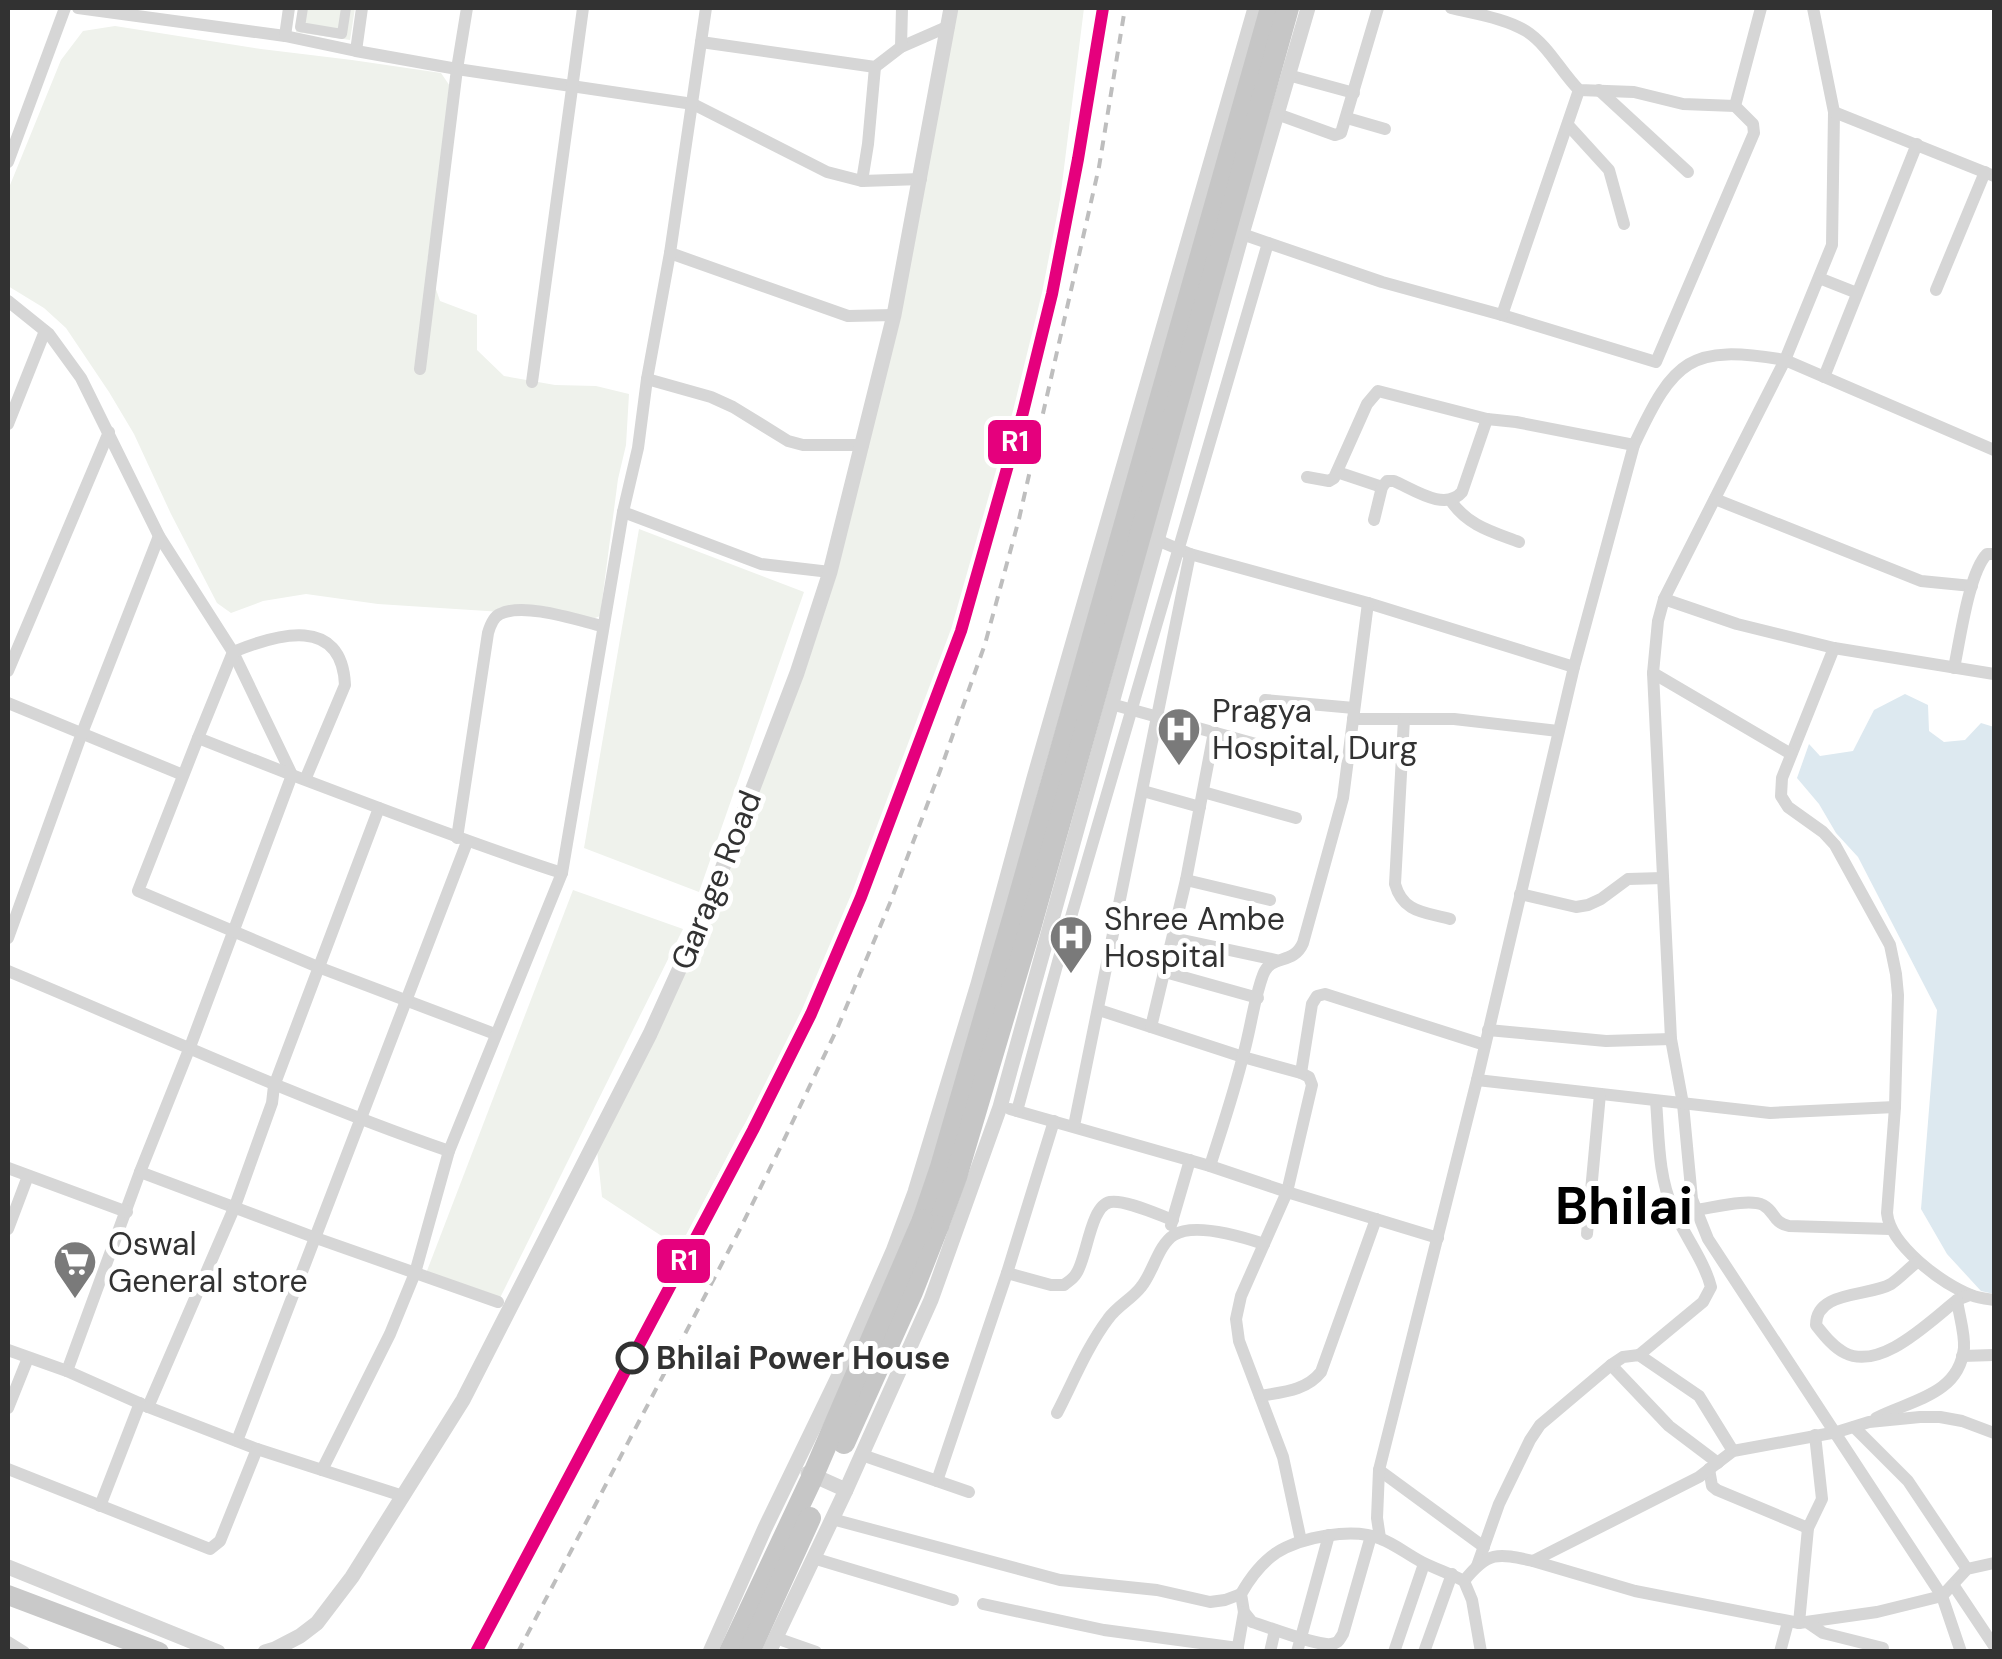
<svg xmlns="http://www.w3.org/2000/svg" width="2002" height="1659" viewBox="0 0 2002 1659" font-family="'DM Sans',sans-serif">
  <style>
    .green { fill: #eff2ec }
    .water { fill: #dde9f0 }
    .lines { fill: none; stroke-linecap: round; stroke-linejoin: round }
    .pedestrian { stroke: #d6d6d6; stroke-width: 10 }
    .minor { stroke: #d6d6d6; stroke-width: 12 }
    .tertiary { stroke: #d6d6d6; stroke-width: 15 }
    .primary { stroke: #c9c9c9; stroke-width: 20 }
    .trunk { stroke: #c6c6c6; stroke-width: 22 }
    .rail { stroke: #bebebe; stroke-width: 4; stroke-dasharray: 10 8; stroke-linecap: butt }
    .trunk-bridge { stroke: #c6c6c6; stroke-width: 22 }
    .rail-1-casing { stroke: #fff; stroke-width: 20 }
    .rail-1 { stroke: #e5007d; stroke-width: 12 }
    .stop-dot { fill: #fff; stroke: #323232; stroke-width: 5 }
    .labels { text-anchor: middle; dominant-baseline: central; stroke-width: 10; stroke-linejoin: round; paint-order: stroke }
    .poi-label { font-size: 32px; fill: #323232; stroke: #fff; text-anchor: start }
    .street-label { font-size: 32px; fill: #323232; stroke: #fff }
    .stop-label { font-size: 32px; font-weight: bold; fill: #323232; stroke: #fff; text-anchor: start }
    .town-label { font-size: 52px; font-weight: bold; fill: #000; stroke: #fff }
    .line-badge { stroke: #fff; stroke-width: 4 }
    .badge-label { font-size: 28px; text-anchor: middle; font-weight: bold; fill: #fff }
  </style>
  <rect width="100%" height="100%" fill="#fff"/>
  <g class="green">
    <polygon points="299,8 355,8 350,40 296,32"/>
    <polygon points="951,8 1084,8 1060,200 1052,294 1023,412 961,631 861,897 811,1014 740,1132 680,1248 602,1197 596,1141 708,906 797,673 863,445"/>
    <polygon points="115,26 261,49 352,60 441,73 454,92 427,263 440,301 477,315 477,350 504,376 555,385 596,386 629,394 626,445 618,479 600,616 595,618 378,604 306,594 263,601 231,613 217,603 171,514 134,434 109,392 66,328 44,308 8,286 8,190 61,60 83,31"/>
    <polygon points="639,529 804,592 699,892 584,848"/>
    <polygon points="573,890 683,929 498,1302 425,1276"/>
  </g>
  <polygon class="water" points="1905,694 1928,705 1929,731 1944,742 1965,740 1981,723 1994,727 1994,1294 1981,1291 1947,1254 1921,1209 1937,1010 1858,857 1836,833 1819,804 1797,778 1809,744 1820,756 1853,751 1874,710"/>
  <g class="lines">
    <polyline class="pedestrian" points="303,8 300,27 342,34 346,8"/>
    <g class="minor">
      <polyline points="78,8 285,36 356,51 457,69 693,104 827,172 862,181 921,179"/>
      <path d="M1451 8C1475 14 1505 18 1526 31 1548 45 1561 72 1579 90L1634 92 1683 104 1735 106"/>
      <polyline points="1813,8 1834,112 1832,245 1785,360 1664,599 1658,621 1653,673 1671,1039 1683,1104 1692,1199 1708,1239 1942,1596 1961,1652"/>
      <polyline points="285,36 289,8"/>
      <polyline points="701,42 875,67 901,47 949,26"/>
      <polyline points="901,47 902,8"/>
      <polyline points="356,51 362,8"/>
      <polyline points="1288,75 1354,93"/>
      <polyline points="1599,90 1688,172"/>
      <polyline points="1834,112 1994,176"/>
      <polyline points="1277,114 1335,135 1341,133 1378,8"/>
      <polyline points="1347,118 1385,129"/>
      <polyline points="1568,125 1609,170 1624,224"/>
      <polyline points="8,162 65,8"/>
      <polyline points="862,181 868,144 875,67"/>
      <polyline points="1242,234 1382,282 1502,315 1656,362 1754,133 1753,124 1735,106 1761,8"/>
      <polyline points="670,253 848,316 894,315"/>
      <polyline points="1819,278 1857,293"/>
      <polyline points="1936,290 1985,172"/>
      <polyline points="8,301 49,334 81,378 159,536 233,652 292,775 190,1047 140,1172 67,1371"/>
      <polyline points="1502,315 1579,90"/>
      <polyline points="420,369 457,69 467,8"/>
      <polyline points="1824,377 1917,144"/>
      <polyline points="647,379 711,397 733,407 788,441 803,445 863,445"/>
      <polyline points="532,382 583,8"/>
      <polyline points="8,424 45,331"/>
      <polyline points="1337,472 1382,487"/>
      <polyline points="1307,477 1329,481 1334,478 1367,404 1378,391 1487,419 1516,422 1634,445"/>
      <polyline points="1715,499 1921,581 1972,586"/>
      <path d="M1451 501C1468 526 1493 532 1519 542"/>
      <polyline points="623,512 761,564 830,572"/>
      <path d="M1374 520 1382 487 1387 481H1394C1413 489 1445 512 1462 492L1487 419"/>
      <polyline points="1157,540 1190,554 1368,603 1574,667"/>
      <polyline points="1664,599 1737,624 1834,648 1994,674"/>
      <path d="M1834 648 1782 778 1781 796 1788 807 1823 832 1835 845 1890 945 1896 974 1898 995 1895 1107 1887 1213C1890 1245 1942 1284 1971 1295 1978 1298 1987 1299 1994 1300"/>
      <path d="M1954 668C1960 640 1969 572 1987 554H1994"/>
      <polyline points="8,671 109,432"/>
      <polyline points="1653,673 1791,754"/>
      <polyline points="1265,700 1354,708"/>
      <polyline points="8,703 183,775"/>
      <polyline points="1111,704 1292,754"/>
      <polyline points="1353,719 1454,719 1558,731"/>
      <path d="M1404 719 1395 884C1403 913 1425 912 1450 919"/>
      <polyline points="198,738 138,891 318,967 495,1034"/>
      <path d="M305 780 345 685C342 615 277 634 233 652L198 738 292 775 305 780C390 812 475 845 562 873"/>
      <polyline points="1143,791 1200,807"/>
      <polyline points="1203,792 1296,818"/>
      <path d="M457 838 488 633C490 626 493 617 500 614 524 602 577 620 602 626"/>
      <polyline points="1186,880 1270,900"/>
      <polyline points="1520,894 1576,907 1588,905 1601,899 1628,879 1663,878"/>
      <polyline points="8,938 82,733 159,536"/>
      <polyline points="1173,938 1276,960"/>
      <path d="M8 971C154 1032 299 1099 449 1151"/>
      <polyline points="1165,972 1258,998"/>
      <polyline points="1099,1010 1243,1057 1301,1073 1309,1077 1312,1085 1287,1192 1241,1296 1236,1319 1239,1341 1283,1457 1301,1541"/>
      <polyline points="1151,1027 1186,880 1214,732"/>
      <polyline points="1488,1030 1606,1041 1671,1039"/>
      <polyline points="1301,1073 1312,1004 1317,996 1325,994 1485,1045"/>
      <polyline points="1477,1080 1770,1113 1895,1107"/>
      <polyline points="1010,1109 1210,1166 1287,1192 1438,1238"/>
      <polyline points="1017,1111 1059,958 1268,243"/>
      <polyline points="1074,1126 1190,554"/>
      <path d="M1210 1166C1222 1128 1235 1090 1244 1052 1251 1027 1254 999 1263 975 1271 953 1293 966 1303 943L1343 798 1368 603"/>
      <polyline points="8,1168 127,1212"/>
      <polyline points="140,1172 316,1238 498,1302"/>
      <path d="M1695 1210C1712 1208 1749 1198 1763 1205 1776 1212 1772 1222 1789 1226L1890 1229"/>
      <polyline points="1171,1225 1190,1160"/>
      <polyline points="8,1229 28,1176"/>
      <polyline points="1587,1234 1600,1094"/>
      <path d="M1917 1262C1908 1269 1900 1278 1891 1284 1869 1297 1816 1290 1816 1325 1824 1335 1833 1347 1845 1353 1881 1371 1929 1322 1957 1300L1970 1295"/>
      <path d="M1007 1273 1051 1285H1064C1069 1281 1073 1279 1076 1274 1087 1259 1090 1206 1110 1202 1124 1199 1159 1215 1173 1220"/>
      <polyline points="8,1350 67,1371 148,1407 257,1449 322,1470"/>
      <path d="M1639 1355 1703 1302 1711 1287C1704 1260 1684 1235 1673 1209 1658 1176 1659 1137 1656 1101"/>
      <polyline points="1962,1356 1994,1355"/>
      <polyline points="1611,1365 1669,1426 1718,1463"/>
      <path d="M1260 1396C1282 1392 1306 1391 1321 1372L1376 1219"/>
      <polyline points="148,1407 235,1206 272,1103 274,1086 379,808"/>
      <polyline points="8,1408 28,1358"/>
      <path d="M1057 1413C1073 1382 1087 1347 1108 1319 1117 1306 1132 1299 1141 1287 1153 1273 1158 1245 1174 1235 1195 1222 1243 1237 1264 1244"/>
      <path d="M1876 1418C1911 1400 1959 1395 1964 1348 1965 1333 1959 1315 1957 1300"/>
      <polyline points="1854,1427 1908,1481 1967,1569"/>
      <polyline points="237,1441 467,842"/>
      <polyline points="862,1455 969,1492"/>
      <polyline points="8,1469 210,1549 220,1541 257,1449"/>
      <polyline points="1709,1469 1712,1486 1717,1490 1808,1528"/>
      <polyline points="1379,1470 1484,1547"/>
      <polyline points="937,1481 1007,1273 1054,1121"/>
      <polyline points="403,1496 322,1470 390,1334 415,1273 449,1151 562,873 623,512 638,448 647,379 670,253 706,8"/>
      <polyline points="100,1506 140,1403"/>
      <polyline points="832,1519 1060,1580 1157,1590 1210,1602 1225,1600 1241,1594"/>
      <path d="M1371 1536 1343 1634C1339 1640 1339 1643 1331 1644 1316 1646 1269 1627 1252 1622L1244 1612 1241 1594C1250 1578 1260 1564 1276 1553 1301 1537 1353 1527 1381 1539 1395 1544 1408 1555 1422 1562 1436 1569 1451 1574 1464 1581L1472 1600 1481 1652"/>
      <path d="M1380 1538 1377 1518 1379 1470 1477 1080 1574 667 1634 445C1674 359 1690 344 1785 360L1994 450"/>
      <polyline points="813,1558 953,1600"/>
      <polyline points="1533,1561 1635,1591 1799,1623 1877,1612 1942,1596 1967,1569 1994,1563"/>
      <polyline points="1477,1566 1499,1504 1530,1440 1540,1425 1611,1365 1623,1357 1639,1355 1699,1396 1733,1451"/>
      <path d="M1464 1581C1488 1551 1497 1553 1533 1561L1699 1477 1733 1451 1837 1432 1869 1422 1920 1417H1940L1962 1421 1994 1433"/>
      <polyline points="1954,1586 1994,1646"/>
      <polyline points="983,1604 1104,1630 1238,1648"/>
      <polyline points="1807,1622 1823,1633 1883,1648"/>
      <polyline points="1799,1623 1808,1528 1822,1499 1815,1435"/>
      <polyline points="776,1638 816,1652"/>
      <polyline points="8,1642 24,1652"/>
      <polyline points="1237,1652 1244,1612"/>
      <polyline points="1270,1652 1275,1630"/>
      <polyline points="1297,1652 1329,1535"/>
      <polyline points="1394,1652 1424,1564"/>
      <polyline points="1424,1652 1452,1574"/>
      <polyline points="1780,1652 1788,1622"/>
    </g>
    <g class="tertiary">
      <polyline points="808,1473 846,1490"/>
      <polyline points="8,1567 218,1652"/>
      <polyline points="265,1652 275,1649 300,1636 317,1623 352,1577 463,1400 650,1034 708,906 797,673 830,572 894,315 951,8"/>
      <polyline points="710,1652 765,1528 838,1377 893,1251 915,1192 978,984 1034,778 1255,8"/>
      <polyline points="769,1652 846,1490 931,1300 1000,1107 1242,234 1308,8"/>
    </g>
    <polyline class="primary" points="8,1595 159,1652"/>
    <g class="trunk">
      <polyline points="923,1220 941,1167 1015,912 1271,8"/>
      <polyline points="938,1226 956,1177 1030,928 1288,8"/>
    </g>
    <polyline class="rail" points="518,1652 739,1231 781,1146 837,1029 890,903 940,771 985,644 1019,519 1099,167 1125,8"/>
    <g class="trunk-bridge">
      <polyline points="844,1443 912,1292 938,1226"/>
      <polyline points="730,1652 811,1480 923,1220"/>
      <polyline points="749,1652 810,1518"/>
    </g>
    <g class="rail-1-casing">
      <polyline id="rail-1" points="476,1652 753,1130 811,1014 861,897 961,631 1023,412 1052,294 1078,159 1103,8"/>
    </g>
    <use href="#rail-1" class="rail-1"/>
  </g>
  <defs>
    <g id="hospital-pin" transform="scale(2.25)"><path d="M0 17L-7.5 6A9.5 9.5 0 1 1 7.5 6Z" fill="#7a7a7a" stroke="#fff"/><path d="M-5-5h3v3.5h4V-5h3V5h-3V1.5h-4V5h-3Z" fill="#fff"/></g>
    <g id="supermarket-pin" transform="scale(2.25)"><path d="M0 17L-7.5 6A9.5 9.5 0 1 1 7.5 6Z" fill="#7a7a7a" stroke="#fff"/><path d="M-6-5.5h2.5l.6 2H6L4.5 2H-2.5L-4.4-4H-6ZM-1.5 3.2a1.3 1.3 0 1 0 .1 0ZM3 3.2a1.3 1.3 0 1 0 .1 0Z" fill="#fff"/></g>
  </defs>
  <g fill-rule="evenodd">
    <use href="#hospital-pin" x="1179" y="729"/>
    <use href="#hospital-pin" x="1071" y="937"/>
    <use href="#supermarket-pin" x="75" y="1262"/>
  </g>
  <circle class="stop-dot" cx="632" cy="1358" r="14"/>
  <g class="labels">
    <g class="poi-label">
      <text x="1212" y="711">Pragya<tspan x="1212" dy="37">Hospital, Durg</tspan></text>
      <text x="1104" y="919">Shree Ambe<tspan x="1104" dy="37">Hospital</tspan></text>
      <text x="108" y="1244">Oswal<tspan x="108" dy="37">General store</tspan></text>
    </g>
    <g class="street-label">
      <text transform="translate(716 880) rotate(-68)">Garage Road</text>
    </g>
    <g class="stop-label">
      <text x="656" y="1358">Bhilai Power House</text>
    </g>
    <g class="town-label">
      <text x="1624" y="1206">Bhilai</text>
    </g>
  </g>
  <g class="line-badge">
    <rect x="986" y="418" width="57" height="48" rx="10" fill="#e5007d"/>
    <rect x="655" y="1237" width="57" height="48" rx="10" fill="#e5007d"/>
  </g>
  <g class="badge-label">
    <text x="1015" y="451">R1</text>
    <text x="684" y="1270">R1</text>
  </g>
  <rect width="2002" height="1659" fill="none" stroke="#323232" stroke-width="20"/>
</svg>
